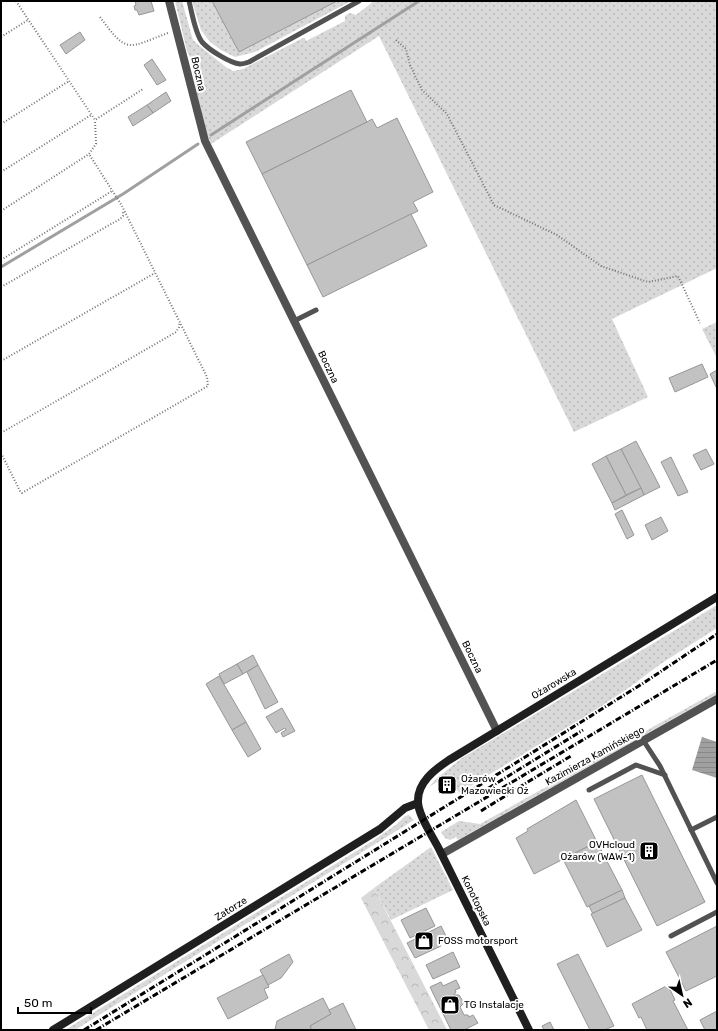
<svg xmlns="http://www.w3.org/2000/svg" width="718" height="1031" viewBox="0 0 718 1031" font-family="Rubik,sans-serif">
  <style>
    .grass { fill: url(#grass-dots) }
    .forest { fill: url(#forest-crowns) }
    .water { fill: url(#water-rules) }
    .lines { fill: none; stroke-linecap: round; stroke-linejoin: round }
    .stream { stroke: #a0a0a0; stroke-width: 3 }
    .building { fill: #c2c2c2; stroke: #969696 }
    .path { stroke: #747474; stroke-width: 2; stroke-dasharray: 1 2; stroke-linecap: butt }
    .lane { stroke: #525252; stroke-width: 5 }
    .street { stroke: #525252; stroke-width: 8 }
    .secondary { stroke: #1f1f1f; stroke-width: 8 }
    .rail { stroke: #000; stroke-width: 3; stroke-dasharray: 6 2 1 2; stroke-linecap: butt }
    .labels { text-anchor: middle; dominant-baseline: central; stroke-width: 4; stroke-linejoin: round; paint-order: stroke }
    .street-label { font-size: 10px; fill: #000; stroke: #fff }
    .poi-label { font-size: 10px; fill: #000; stroke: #fff; text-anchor: start }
  </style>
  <defs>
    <pattern id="grass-dots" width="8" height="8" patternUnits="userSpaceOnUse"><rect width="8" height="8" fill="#d9d9d9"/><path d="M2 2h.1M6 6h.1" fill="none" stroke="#b8b8b8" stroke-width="1.8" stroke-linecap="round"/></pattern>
    <pattern id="forest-crowns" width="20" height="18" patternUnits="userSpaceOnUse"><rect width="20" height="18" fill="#d9d9d9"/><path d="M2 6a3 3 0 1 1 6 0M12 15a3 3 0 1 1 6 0" fill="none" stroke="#b8b8b8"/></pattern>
    <pattern id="water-rules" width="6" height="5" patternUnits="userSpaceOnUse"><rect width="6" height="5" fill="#a0a0a0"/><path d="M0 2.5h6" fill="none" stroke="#888"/></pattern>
  </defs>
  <rect width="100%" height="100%" fill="#fff"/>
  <g class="grass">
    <path d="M175 1H182L193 40 202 48 226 67 233 71 243 69 303 38H305L306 41 345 21V16L350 13 356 15 374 1H717V268L612 319 648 397 574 432 379 36 211 144C199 118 196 88 191 59L187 51Z"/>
    <polygon points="192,1 212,1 239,52 337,1 351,1 255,52 235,57 221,50 210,42 201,30"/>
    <polygon points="717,322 717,358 702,329"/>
    <polygon points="717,605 717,628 662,663 627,689 597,709 459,793 448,775 429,787 435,780 462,758"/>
    <polygon points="717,691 717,694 458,840 456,837 450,840 445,838 441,832 459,821 480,824"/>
    <polygon points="409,815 414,820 83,1025 75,1030 65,1030 371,842 397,824 405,816"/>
    <polygon points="431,847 453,890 391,920 374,888"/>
  </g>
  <polygon class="forest" points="374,888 447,1030 429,1030 361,898"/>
  <polygon class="water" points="702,737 717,742 717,778 692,770"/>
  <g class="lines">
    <g class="stream">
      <polyline points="211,135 419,1"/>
      <polyline points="1,267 123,194 198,144"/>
    </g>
  </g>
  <g class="building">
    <polygon points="133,1 151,1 154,11 139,15 137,10 135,10 134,6 136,5 135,1"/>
    <polygon points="212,1 337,1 239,52"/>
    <polygon points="80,32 85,40 66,54 60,45"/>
    <polygon points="152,59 166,80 157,85 144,65"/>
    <polygon points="351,90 367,122 262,174 246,142"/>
    <polygon points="166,92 171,101 153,113 147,105"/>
    <polygon points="147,105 153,113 133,126 128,117"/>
    <polygon points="397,118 433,192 413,202 418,211 307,265 262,174 367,122 372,119 377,128"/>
    <polygon points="411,214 427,246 323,297 307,265"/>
    <polygon points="702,364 708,377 675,392 669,378"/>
    <polygon points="717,370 717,389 710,374"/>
    <polygon points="636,441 660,487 644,495 621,449"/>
    <polygon points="621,449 641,488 626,495 606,456"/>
    <polygon points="706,449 714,464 701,470 693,455"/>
    <polygon points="606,456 626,495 612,503 592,464"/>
    <polygon points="671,457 688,492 678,496 661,462"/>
    <polygon points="641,488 644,495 615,510 612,503"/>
    <polygon points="622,510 634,535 627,539 615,514"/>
    <polygon points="661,517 668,531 652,540 645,525"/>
    <polygon points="253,655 258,665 243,674 237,664"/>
    <polygon points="237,664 243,674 224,684 219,674"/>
    <polygon points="258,665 278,702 265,709 247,672"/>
    <polygon points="219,676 246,722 232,730 206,684"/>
    <polygon points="282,708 295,731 283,737 281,733 286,730 285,728 276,733 266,717"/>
    <polygon points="246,722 261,749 248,757 232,730"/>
    <polygon points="642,775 705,902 657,926 594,799"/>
    <polygon points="447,779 452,787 449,788 452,792 449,794 442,783"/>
    <polygon points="576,800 597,842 534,874 516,838 528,831 527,829"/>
    <polygon points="597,842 622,890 587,907 563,859"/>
    <polygon points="622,890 625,898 593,914 589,906"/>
    <polygon points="625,898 642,930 607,947 591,914"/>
    <polygon points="426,908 435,926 410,938 401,920"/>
    <polygon points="441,926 446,936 438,940 441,946 415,958 407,943"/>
    <polygon points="717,926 717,976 686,991 666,952"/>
    <polygon points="453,952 460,967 433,979 426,965"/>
    <polygon points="289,954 293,962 281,978 268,985 260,970"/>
    <polygon points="578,954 614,1026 604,1030 590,1030 557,964"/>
    <polygon points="263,975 269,987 264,989 268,998 228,1019 217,998"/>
    <polygon points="456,980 460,988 455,990 456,992 454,995 459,995 464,1003 460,1007 464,1015 468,1015 469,1017 473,1015 478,1023 464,1030 451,1030 430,987 441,982 443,986"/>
    <polygon points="668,985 675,1000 673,1001 688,1030 647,1030 641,1017 639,1018 632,1004"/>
    <polygon points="323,998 331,1014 310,1026 312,1030 275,1030 277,1021"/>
    <polygon points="343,1003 356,1030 312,1030 310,1026 331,1014 329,1010"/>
    <polygon points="717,1011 717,1030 705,1030 700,1020"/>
    <polygon points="550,1022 554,1030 544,1030 542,1026"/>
  </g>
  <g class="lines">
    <g class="path">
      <polyline points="16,1 95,120 143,89"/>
      <path d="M100 17C128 55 127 48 168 33"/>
      <polyline points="1,37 28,20"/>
      <polyline points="396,40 406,49 410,65 422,90 447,114 494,205 557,235 601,266 648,282 678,276 700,323"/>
      <polyline points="1,124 69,81"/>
      <polyline points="1,172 91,115"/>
      <polyline points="1,211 89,154 96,144 95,120"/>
      <polyline points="1,260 112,191"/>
      <polyline points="1,287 120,219 123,216 123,211"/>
      <polyline points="1,361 155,273"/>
      <polyline points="1,433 176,332 179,327 180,322"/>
      <polyline points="1,453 20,491 22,493 208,386 207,377 122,206 89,154"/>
    </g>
    <g class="lane">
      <path d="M189 1C192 13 195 33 202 42 209 50 230 63 240 64 243 64 246 63 249 62L359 1"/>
      <polyline points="294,321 316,310"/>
      <polyline points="643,740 660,766 717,883"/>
      <polyline points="589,790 636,765 665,775"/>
      <polyline points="691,830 717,817"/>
      <polyline points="671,936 717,912"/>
    </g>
    <g class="street">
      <polyline points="169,1 205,141 497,731"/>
      <polyline points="442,854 717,699"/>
    </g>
    <g class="secondary">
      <polyline points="53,1030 380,829 405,808 418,803"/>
      <path d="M529 1030C499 970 469 910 439 849 433 837 418 815 418 802 417 783 434 770 449 760L717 597"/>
    </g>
    <g class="rail">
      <polyline points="479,794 583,730"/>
      <polyline points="481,811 531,780 571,756"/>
      <polyline points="84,1030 514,764 645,682 717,634"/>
      <polyline points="96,1030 717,660"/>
    </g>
  </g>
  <defs>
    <g id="building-square" transform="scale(1)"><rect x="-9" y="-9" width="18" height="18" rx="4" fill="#000" stroke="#fff"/><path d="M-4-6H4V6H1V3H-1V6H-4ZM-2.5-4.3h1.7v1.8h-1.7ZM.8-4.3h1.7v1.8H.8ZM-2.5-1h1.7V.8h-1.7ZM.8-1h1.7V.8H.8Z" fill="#fff"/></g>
    <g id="shop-square" transform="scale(1)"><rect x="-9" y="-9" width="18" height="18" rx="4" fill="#000" stroke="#fff"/><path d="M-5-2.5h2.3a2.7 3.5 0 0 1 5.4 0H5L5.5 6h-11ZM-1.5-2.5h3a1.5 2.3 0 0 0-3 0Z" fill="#fff"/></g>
  </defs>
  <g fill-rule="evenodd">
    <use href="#building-square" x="447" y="785"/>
    <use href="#building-square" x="649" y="851"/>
    <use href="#shop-square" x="424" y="941"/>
    <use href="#shop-square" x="450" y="1005"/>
  </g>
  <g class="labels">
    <g class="street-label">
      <text transform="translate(198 74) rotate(77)">Boczna</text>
      <text transform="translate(328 367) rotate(64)">Boczna</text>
      <text transform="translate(472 657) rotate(64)">Boczna</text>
      <text transform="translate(554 684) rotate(-31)">Ożarowska</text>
      <text transform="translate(595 756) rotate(-29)">Kazimierza Kamińskiego</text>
      <text transform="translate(476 901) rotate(64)">Konotopska</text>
      <text transform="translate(231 909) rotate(-32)">Zatorze</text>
    </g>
    <g class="poi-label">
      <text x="461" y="779">Ożarów<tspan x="461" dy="12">Mazowiecki Oż</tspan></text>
      <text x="635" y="845" text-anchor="end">OVHcloud<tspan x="635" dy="12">Ożarów (WAW-1)</tspan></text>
      <text x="438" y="941">FOSS motorsport</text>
      <text x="464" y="1005">TG Instalacje</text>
    </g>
  </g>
  <rect width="718" height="1031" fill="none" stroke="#000000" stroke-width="4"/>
  <g transform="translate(682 995) rotate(146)" stroke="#ffffff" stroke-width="3" paint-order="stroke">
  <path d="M0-3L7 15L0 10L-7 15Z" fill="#000000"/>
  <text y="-6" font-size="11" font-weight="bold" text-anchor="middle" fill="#000000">N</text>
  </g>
  <path d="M18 1007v6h73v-6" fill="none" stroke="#000000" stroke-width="2"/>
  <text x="24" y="1007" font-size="12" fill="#000000" stroke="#ffffff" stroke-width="3" paint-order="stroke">50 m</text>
</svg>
